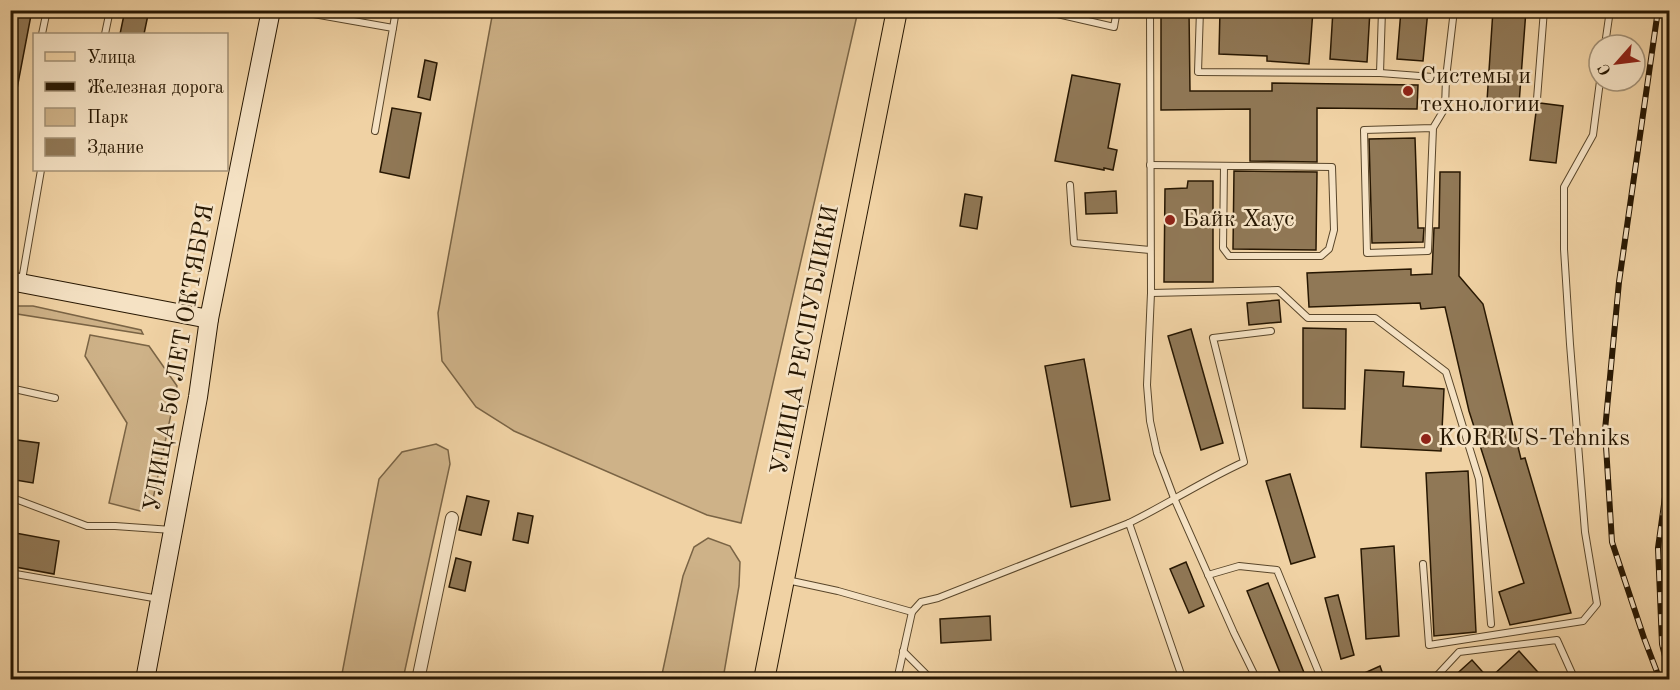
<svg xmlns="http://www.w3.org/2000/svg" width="1680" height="690" viewBox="0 0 1680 690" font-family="'Old Standard TT',serif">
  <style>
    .green { fill: #ceb288; stroke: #7a6445; stroke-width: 1.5 }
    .building { fill: #907856; stroke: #271702; stroke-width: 1.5 }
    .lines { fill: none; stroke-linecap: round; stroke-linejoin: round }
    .service-casing { stroke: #59462a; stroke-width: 8 }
    .minor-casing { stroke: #59462a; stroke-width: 14 }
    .secondary-casing { stroke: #271702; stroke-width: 20 }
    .primary-casing { stroke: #271702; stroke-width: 22 }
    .service { stroke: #f5e2c4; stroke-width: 6 }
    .minor { stroke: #f5e2c4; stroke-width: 12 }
    .secondary { stroke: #f5e2c4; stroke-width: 18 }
    .primary { stroke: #f0d2a4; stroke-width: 20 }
    .rail-casing { stroke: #271702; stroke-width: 6 }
    .rail { stroke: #f5e2c4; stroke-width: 4; stroke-dasharray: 11; stroke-linecap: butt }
    .poi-dot { fill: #8f2418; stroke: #f5e2c4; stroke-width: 2 }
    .labels { text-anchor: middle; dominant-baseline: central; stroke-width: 5; stroke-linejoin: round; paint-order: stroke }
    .poi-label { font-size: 24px; fill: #271702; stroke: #f5e2c4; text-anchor: start }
    .street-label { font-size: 24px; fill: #271702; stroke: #f5e2c4 }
  </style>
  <rect width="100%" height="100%" fill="#f0d2a4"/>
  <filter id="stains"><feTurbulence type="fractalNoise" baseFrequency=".00333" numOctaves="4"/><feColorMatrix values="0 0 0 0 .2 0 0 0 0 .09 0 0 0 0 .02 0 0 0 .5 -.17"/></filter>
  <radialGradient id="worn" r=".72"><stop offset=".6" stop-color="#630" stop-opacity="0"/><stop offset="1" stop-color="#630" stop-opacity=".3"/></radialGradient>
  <g class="green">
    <polygon points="493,11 858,11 741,523 707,515 514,431 476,407 442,361 438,313"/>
    <polygon points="10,306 33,306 141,330 143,334 11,313"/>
    <polygon points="90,335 149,346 177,386 152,504 140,511 109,503 127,423 85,356"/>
    <polygon points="436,444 448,450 450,464 403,679 341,679 379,479 402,452"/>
    <polygon points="708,538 730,546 740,562 739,586 723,679 661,679 683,576 694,547"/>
  </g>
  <g class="building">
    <polygon points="10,10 32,10 16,94 10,93"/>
    <polygon points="125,10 149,10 144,34 120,34"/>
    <polygon points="1161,10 1189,10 1190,91 1272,91 1272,83 1418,85 1417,109 1317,108 1317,162 1250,161 1250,109 1161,110"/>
    <polygon points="1220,10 1313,10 1309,64 1267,61 1267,56 1219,54"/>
    <polygon points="1333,10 1370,10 1367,62 1330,59"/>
    <polygon points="1401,10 1428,10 1423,61 1397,59"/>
    <polygon points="1493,10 1526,10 1519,104 1487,101"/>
    <polygon points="425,60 437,63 430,100 418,97"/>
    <polygon points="1072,75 1120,84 1108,148 1117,150 1113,170 1104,168 1104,170 1055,161"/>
    <polygon points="1540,103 1563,106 1556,163 1530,160 1537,104"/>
    <polygon points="392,108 421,113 409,178 380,172"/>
    <polygon points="1415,138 1418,228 1424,228 1423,242 1372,243 1369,139"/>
    <polygon points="1234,171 1317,172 1316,250 1233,249"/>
    <polygon points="1440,172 1460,172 1459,276 1483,304 1521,459 1525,458 1571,613 1510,625 1499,592 1524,583 1469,411 1445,307 1421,309 1420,303 1309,307 1307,273 1411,269 1411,275 1432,274 1434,228 1439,228"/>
    <polygon points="1188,181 1213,181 1213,282 1164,282 1165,189 1187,188"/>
    <polygon points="1116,191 1117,213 1086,214 1085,193"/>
    <polygon points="965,194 982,197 977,229 960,226"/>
    <polygon points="1279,300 1281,322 1249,325 1247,303"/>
    <polygon points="1303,328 1346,329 1345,409 1303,408"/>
    <polygon points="1191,329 1223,443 1201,450 1168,336"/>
    <polygon points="1084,359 1110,500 1071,507 1045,366"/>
    <polygon points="1365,370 1404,372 1403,386 1444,389 1441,451 1361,447"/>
    <polygon points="10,439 39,443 33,483 10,479"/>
    <polygon points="1468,471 1476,632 1434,636 1426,473"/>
    <polygon points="1290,474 1315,557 1291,564 1266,481"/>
    <polygon points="467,496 489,501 481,535 459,530"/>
    <polygon points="518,513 533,516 528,543 513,540"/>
    <polygon points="10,532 59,541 54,574 10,566"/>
    <polygon points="1394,546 1399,636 1366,639 1361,549"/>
    <polygon points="456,558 471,562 465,591 449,587"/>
    <polygon points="1186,562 1204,606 1189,613 1170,569"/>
    <polygon points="1268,583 1307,680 1283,680 1247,591"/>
    <polygon points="1338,595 1354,655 1341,659 1325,598"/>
    <polygon points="990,616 991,640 941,643 940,619"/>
    <polygon points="1519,651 1545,680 1450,680 1472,660 1489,679"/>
    <polygon points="1380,666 1385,680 1349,680"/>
  </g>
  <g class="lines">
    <g class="service-casing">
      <g id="service">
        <polyline points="291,10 393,28 375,131"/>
        <polyline points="1040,10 1114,27 1117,10"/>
        <polyline points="1150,10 1151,293 1147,385 1150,421 1157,453 1174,498 1234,633 1257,680"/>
        <polyline points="1200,10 1198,72 1380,73 1382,10"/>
        <polyline points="393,28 396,10"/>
        <polyline points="42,34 47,10"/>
        <polyline points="105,34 110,10"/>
        <polyline points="1605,45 1610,10"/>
        <polyline points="1380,73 1446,78 1454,10"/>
        <polyline points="1537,99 1544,10"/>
        <polyline points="1433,128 1364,130 1367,253 1428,251 1433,128 1445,108 1446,78"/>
        <polyline points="1150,165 1332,167 1334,230 1329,249 1321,256 1229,256 1223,248 1224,166"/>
        <polyline points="1070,185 1074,243 1150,250"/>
        <polyline points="22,280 41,170"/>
        <polyline points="1151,293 1278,290 1308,318 1375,318 1446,372 1479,479 1491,624"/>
        <polyline points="10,388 55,398"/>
        <polyline points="10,497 87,526 115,526 172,530"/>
        <path d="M1129 523C1168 504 1204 480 1244 462L1213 338 1271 331"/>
        <polyline points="1423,564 1429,645 1583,621 1597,604 1585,532 1570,344 1564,249 1564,187 1593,135 1600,81"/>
        <polyline points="10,573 159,599"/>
        <polyline points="1208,575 1239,566 1277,570 1319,673"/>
        <polyline points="787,580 838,591 912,612 921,602 938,598 1129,523 1183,680"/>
        <polyline points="903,651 932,680"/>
        <polyline points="897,680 912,612"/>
        <polyline points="1433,680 1459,652 1557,640 1575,680"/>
      </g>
    </g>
    <g class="minor-casing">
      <polyline id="minor" points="418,680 452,518"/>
    </g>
    <g class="secondary-casing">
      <g id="secondary">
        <polyline points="10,281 209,319"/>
        <polyline points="145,680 198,397 209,319 271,10"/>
      </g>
    </g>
    <g class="primary-casing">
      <polyline id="primary" points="764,680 897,10"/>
    </g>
    <use href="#service" class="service"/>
    <use href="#minor" class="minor"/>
    <use href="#secondary" class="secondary"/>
    <use href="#primary" class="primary"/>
    <g class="rail-casing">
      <g id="rail">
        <polyline points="1658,10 1619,282 1605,430 1612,542 1644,638 1660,680"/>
        <polyline points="1670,461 1658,548 1662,644 1670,677"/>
      </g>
    </g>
    <use href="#rail" class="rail"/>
  </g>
  <g class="poi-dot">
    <circle cx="1408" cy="91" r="6"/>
    <circle cx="1170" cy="220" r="6"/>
    <circle cx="1426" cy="439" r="6"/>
  </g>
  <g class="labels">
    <g class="poi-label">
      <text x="1420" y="77">Системы и<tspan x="1420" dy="28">технологии</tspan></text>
      <text x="1182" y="220">Байк Хаус</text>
      <text x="1438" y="439">KORRUS-Tehniks</text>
    </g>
    <g class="street-label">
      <text transform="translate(806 340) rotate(-79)">УЛИЦА РЕСПУБЛИКИ</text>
      <text transform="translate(180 358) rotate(-80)">УЛИЦА 50 ЛЕТ ОКТЯБРЯ</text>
    </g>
  </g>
  <rect width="1680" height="690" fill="none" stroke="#f0d2a4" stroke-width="36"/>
  <rect x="12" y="12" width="1656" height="666" fill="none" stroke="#271702" stroke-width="3"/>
  <rect x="18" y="18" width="1644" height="654" fill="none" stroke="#271702" stroke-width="1.5"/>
  <rect x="33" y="33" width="195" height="138" fill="#f5e2c4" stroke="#a39176" stroke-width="1.5"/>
  <rect x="45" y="52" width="30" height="9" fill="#f0d2a4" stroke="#a39176" stroke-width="1.5"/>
  <text x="87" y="63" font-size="18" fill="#271702">Улица</text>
  <rect x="45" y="82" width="30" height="9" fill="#271702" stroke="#a39176" stroke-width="1.5"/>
  <text x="87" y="93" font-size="18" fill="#271702">Железная дорога</text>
  <rect x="45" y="108" width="30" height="18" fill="#ceb288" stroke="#a39176" stroke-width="1.5"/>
  <text x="87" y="123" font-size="18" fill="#271702">Парк</text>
  <rect x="45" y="138" width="30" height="18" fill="#907856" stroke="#a39176" stroke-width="1.5"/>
  <text x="87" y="153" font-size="18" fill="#271702">Здание</text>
  <g transform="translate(1617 63) rotate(242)"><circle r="28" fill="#f5e2c4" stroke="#a39176" stroke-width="1.5"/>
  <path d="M0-4.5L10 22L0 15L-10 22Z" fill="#8f2418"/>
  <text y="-9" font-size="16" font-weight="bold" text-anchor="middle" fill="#271702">С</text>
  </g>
  <rect width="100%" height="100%" filter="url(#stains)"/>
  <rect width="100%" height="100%" fill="url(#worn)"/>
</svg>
